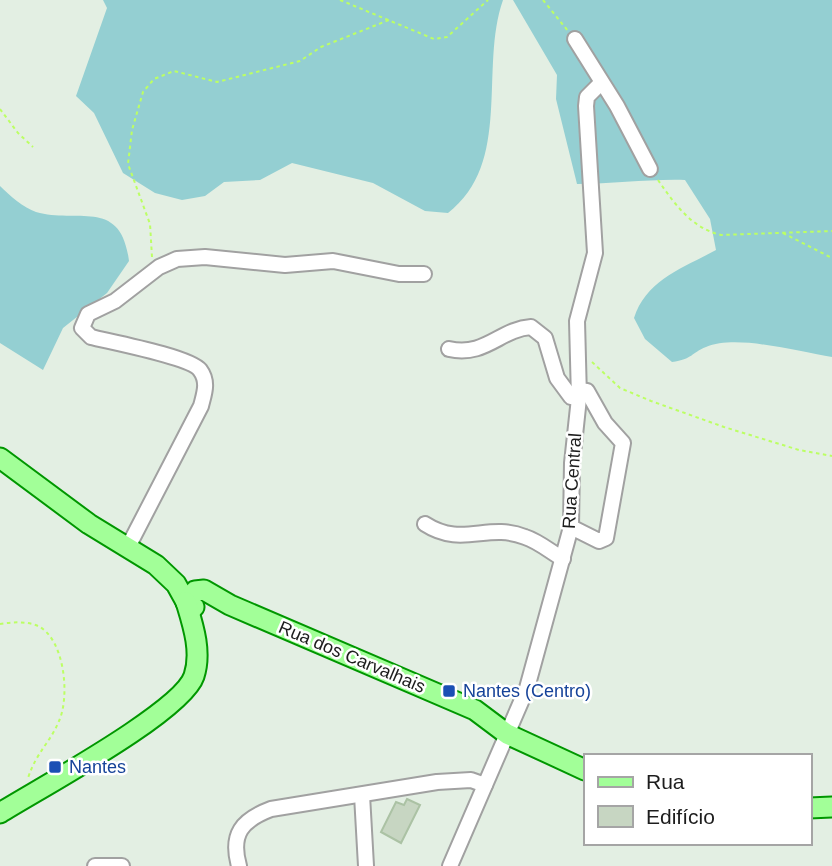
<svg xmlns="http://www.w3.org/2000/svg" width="832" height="866" viewBox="0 0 832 866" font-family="Arial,sans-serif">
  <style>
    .forest { fill: #94cfd2 }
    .building { fill: #c7d6c2; stroke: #abc2a4; stroke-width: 2 }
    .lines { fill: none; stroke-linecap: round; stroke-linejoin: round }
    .minor-casing { stroke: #a1a1a1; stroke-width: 18 }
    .major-casing { stroke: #009700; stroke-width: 23 }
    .path { stroke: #bcff64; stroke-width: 2; stroke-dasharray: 3.5 3.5; stroke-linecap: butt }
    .minor { stroke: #fff; stroke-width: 14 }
    .major { stroke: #a2ff98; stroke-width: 19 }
    .transit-dot { fill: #1a4fb4; stroke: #fff; stroke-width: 2.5 }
    .labels { text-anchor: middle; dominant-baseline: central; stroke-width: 5; stroke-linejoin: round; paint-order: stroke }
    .street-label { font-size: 18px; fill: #1d1d1d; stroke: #fff }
    .transit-label { font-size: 18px; fill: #164399; stroke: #fff; text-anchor: start }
  </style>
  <rect width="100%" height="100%" fill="#e3efe3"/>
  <g class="forest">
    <path d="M103 0H503C479 68 513 163 448 213L425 211 373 183 292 163 260 180 224 182 205 196 182 200 155 193 123 173 94 113 76 96 107 8Z"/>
    <path d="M513 0H832V357C799 352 737 334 706 347 691 353 693 359 672 362L645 339 634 318C646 280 683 268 716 250L710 219 685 180C648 179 614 184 577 184L556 99 557 75Z"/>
    <path d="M0 186C9 195 24 208 36 212 78 224 121 197 129 261L107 293 63 328 43 370 0 343Z"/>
  </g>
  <polygon class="building" points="407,799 420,805 401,843 381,832 396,802 404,805"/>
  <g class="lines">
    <g class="minor-casing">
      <g id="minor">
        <polyline points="575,39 617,106 650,169"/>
        <path d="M449 349C486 357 500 329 531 327L545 338 557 378 571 397 579 398"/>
        <path d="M425 524C462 548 488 522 525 537 538 541 551 552 563 559"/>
        <polyline points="571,527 599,541 606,538 623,443 605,423 587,391 578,390"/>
        <path d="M128 547 201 406C204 394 209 382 200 370 190 357 111 342 91 337L82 328 88 314 115 301 159 267 177 259 205 257 285 265 333 261 399 274H424"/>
        <polyline points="362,795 366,866"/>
        <polyline points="95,866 122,866"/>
        <path d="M239 866C230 834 242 820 271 809L437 782 471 780 485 785"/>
        <polyline points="450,866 527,688 571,527 572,463 579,398 577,321 595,253 586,106 587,97 601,83"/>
      </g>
    </g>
    <g class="major-casing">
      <g id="major">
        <polyline points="0,458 89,524 156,565 176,584 186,602 194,607"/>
        <polyline points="186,602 195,591 204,590 230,605 475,710 507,734 585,770"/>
        <polyline points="809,808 832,807"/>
        <path d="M0 813C38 789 182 712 194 676 202 652 193 625 186 602"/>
      </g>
    </g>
    <g class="path">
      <polyline points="340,0 434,39 447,37 488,0"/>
      <polyline points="543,0 568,31"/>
      <polyline points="0,109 18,133 33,147"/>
      <path d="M658 180C674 203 691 228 721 235L832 231"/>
      <polyline points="783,233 832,258"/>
      <polyline points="152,257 150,224 128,164 132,130 143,92 154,79 174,71 217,82 300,61 321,47 389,20"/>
      <polyline points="592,362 620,388 651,401 724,427 799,450 832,456"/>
      <path d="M0 624C12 622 27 621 38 626 65 639 70 697 59 721 50 743 37 751 28 778"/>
    </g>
    <use href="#minor" class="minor"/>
    <use href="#major" class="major"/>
  </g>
  <g class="transit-dot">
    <rect x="442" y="684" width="14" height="14" rx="3.5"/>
    <rect x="48" y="760" width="14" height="14" rx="3.5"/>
  </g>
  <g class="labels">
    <g class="street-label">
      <text transform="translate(572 481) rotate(-86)">Rua Central</text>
      <text transform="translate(352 657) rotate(23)">Rua dos Carvalhais</text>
    </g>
    <g class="transit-label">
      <text x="463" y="691">Nantes (Centro)</text>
      <text x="69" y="767">Nantes</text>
    </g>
  </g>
  <rect x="584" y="754" width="228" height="91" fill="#ffffff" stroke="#a5a5a5" stroke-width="2"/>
  <rect x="598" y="777" width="35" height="10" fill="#a2ff98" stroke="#a5a5a5" stroke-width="2"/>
  <text x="646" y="789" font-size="21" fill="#1d1d1d">Rua</text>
  <rect x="598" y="806" width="35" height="21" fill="#c7d6c2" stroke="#a5a5a5" stroke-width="2"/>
  <text x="646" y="824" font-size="21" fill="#1d1d1d">Edifício</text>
</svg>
